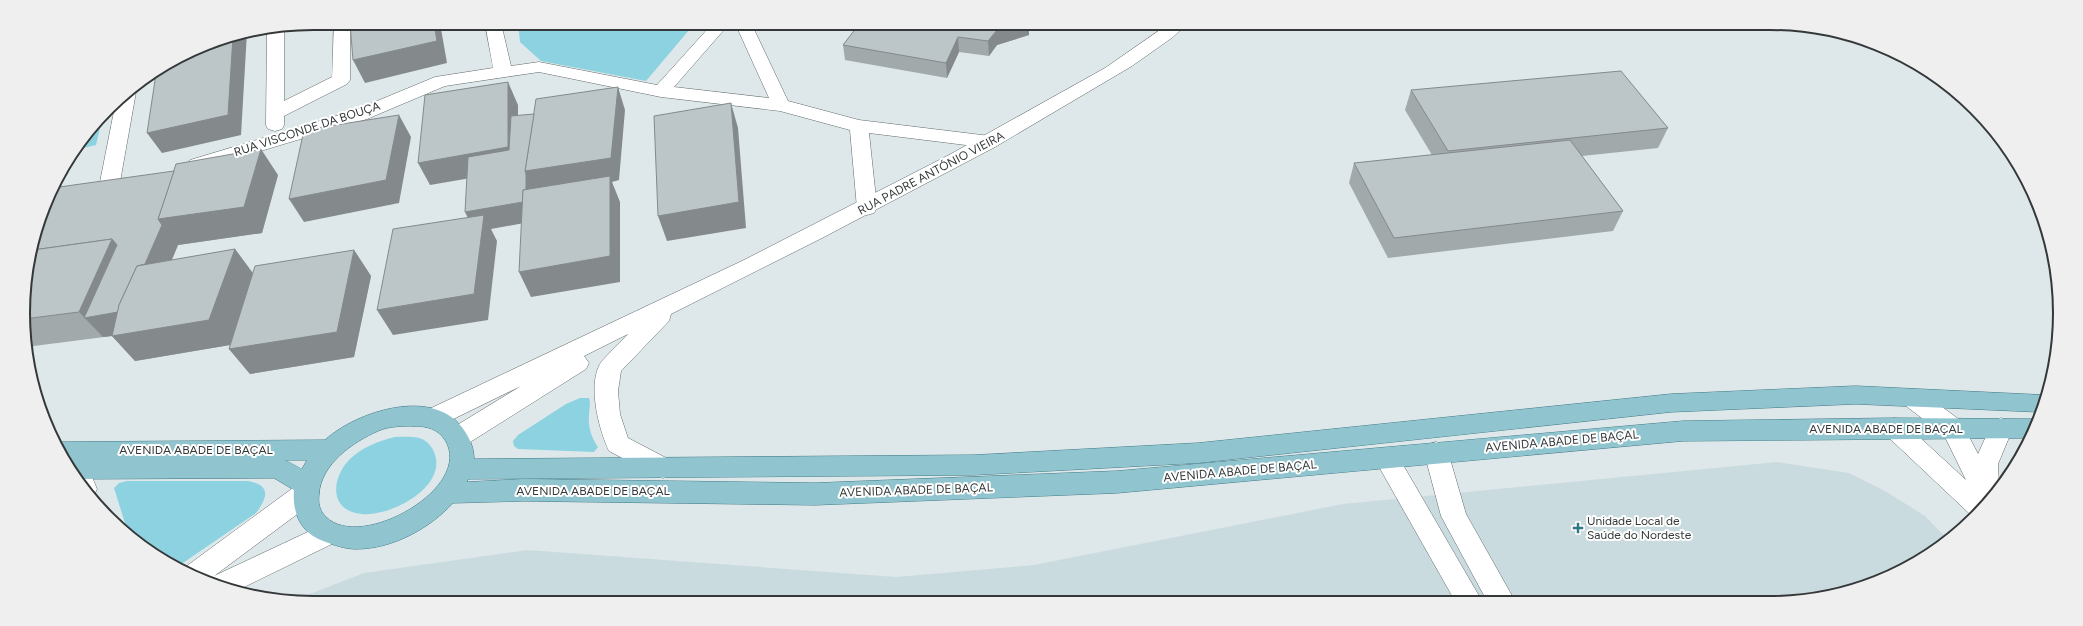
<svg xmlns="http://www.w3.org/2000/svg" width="2083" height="626" viewBox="0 0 2083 626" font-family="Figtree,sans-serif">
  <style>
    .built { fill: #cadbdf }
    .green { fill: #8dd2e0 }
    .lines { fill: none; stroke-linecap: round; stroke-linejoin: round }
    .lane-casing { stroke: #636b6c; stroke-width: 1 }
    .street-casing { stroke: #636b6c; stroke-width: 1 }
    .secondary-casing { stroke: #636b6c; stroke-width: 1 }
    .primary-casing { stroke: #407b86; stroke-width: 1 }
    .lane { fill: #fff; fill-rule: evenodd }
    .street { fill: #fff; fill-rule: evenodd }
    .secondary { fill: #fff; fill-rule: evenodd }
    .primary { fill: #90c5d0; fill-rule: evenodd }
    .wall { fill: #a2a9ab }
    .shaded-wall { fill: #848a8b }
    .building { fill: #bcc5c7; stroke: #848a8b }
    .poi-dot { fill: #317784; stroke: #fff; stroke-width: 1.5 }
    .labels { text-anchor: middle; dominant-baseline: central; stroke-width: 4; stroke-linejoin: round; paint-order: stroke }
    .street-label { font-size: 12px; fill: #343839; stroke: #fff }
    .poi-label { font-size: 12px; fill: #343839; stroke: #fff; text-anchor: start }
    .rim { fill: none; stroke: #343839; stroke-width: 2 }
  </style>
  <rect width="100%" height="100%" fill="#dee7e9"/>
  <polygon class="built" points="1777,462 1849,473 1885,491 1925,516 1948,540 1898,573 1808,601 313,603 292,601 364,573 527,550 896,577 1034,565 1343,504"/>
  <g class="green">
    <polygon points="518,23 695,23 646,81 541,61 520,42"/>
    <polygon points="103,115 96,145 75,150 83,136"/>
    <path d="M580 398H589C591 405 589 409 589 417 588 427 592 439 598 447L594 452 518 449 514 446 513 441 518 435 566 404Z"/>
    <path d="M395 437C404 437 414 436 422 439 428 442 432 447 434 452 449 487 389 517 362 514 329 511 331 479 349 460 362 447 379 441 395 437Z"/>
    <path d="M127 481H248C271 485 268 497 256 513L177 567 152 554 125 532V523L114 488 119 483Z"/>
  </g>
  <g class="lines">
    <g class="lane-casing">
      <g id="lane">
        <polygon points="1436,442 1445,445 1448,452 1466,514 1515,601 1487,601 1441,516 1424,452 1427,445"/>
        <polygon points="1386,448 1395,451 1482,601 1455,601 1374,458 1377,451"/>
      </g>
    </g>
    <g class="street-casing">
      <g id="street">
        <polygon points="334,23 350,23 350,80 347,84 284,116 284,125 282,129 275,131 268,129 266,125 267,27 284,27 284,101 332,77"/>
        <polygon points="485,23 501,23 511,66 539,62 657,85 713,23 730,23 674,87 769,98 735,23 751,23 788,101 859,120 990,136 997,138 1000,142 997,146 990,148 869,133 877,208 874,213 867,215 860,213 857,208 850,130 780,111 661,97 539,72 445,86 367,119 204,168 197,170 190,168 187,164 190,160 353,111 435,77 493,68"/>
        <polygon points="133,88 136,92 120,182 117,187 110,189 103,187 100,182 116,101"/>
        <polygon points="1914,390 1922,392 1961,421 1978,454 1993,421 2001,418 2009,421 2013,428 1998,464 1999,485 1973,517 1886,435 1882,428 1886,421 1894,418 1902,421 1966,480 1944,435 1906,406 1902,399 1906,392"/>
      </g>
    </g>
    <g class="secondary-casing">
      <g id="secondary">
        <path d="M1170 23H1188L1173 37 1132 66 995 147 822 238 671 314 669 321 621 371 618 391 620 414 628 438 672 461 675 468 672 475 663 478 654 475 609 451C599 430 586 382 602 361 610 352 620 343 628 334L584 356 589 363 586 369 467 444 458 447 449 444 446 437 449 430 521 386 441 425 433 428 425 425 421 418 425 411 744 260 949 155 1105 68Z"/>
        <polygon points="77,459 86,462 97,489 93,497 91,497 72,474 67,464"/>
        <polygon points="306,482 315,485 319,493 315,501 214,576 329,522 338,525 342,533 338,541 236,591 208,583 210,579 206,582 202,581 182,570 184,568 297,485"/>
      </g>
    </g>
    <g class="primary-casing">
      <path id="primary" d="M1856 386 2045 395 2038 412 1856 404 1671 412 1198 463 974 475 468 479 467 482 524 479 815 483 1117 471 1683 421 1894 418 2036 419 2029 438 1683 441 1117 493 815 505 524 501 453 503C429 529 392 549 356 549 345 549 334 545 323 541 301 533 292 513 294 490L274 478 76 479 57 442 325 440C357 411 435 386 464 430 470 439 474 448 474 459L974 455 1198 443 1671 394ZM414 426C427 426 438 429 445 440 475 487 361 552 326 517 319 510 318 503 319 494 321 464 353 442 378 431 389 426 403 426 414 426ZM285 460H307L302 469Z"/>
    </g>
    <use href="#lane" class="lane"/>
    <use href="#street" class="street"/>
    <use href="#secondary" class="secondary"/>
    <use href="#primary" class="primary"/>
  </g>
  <g class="wall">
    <polygon points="860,23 1029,23 1029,35 997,45 989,56 959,52 947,78 845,60 843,45"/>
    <polygon points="1411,90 1668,128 1658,148 1582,156 1623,211 1613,231 1388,258 1349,183 1354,163 1432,155 1405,110"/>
    <polygon points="278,175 262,233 178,245 172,260 235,249 253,273 354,250 371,276 354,357 250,374 229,349 230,345 135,361 112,336 26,347 24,332 25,275"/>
  </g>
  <g class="shaded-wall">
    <polygon points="434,23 440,23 447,63 365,83 353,60"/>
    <polygon points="1020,23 1029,23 1029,35 997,45 989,56 988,41 997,30"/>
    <polygon points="247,32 241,135 162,153 147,133 233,36"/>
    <polygon points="958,37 959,52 947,78 946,63"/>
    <polygon points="508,82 518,105 518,170 430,185 418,163"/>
    <polygon points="618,87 625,110 619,180 612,182 620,202 620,282 531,297 519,272 535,221 491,229 497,241 488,320 393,335 377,310 475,232 465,212 525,171"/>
    <polygon points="731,103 738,128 746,228 667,241 658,216"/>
    <polygon points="399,115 411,137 399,203 304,222 289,199"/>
    <polygon points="261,149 278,175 262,233 178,245 142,330 235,249 254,275 230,345 135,361 112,336 103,337 79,312 112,239 158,219"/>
    <polygon points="354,250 371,276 354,357 250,374 229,349"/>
  </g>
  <g class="building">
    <polygon points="350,23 434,23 437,41 353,60"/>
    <polygon points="860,23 1020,23 997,30 988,41 958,37 946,63 843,45"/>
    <polygon points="233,36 228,115 147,133 156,74 202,45"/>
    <polygon points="1621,71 1668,128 1448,151 1411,90"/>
    <polygon points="508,82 508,147 418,163 425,95"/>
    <polygon points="618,87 611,158 525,171 536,99"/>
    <polygon points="731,103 739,202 658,216 654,116"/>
    <polygon points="534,114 525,171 526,174 526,189 523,190 523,202 465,212 468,157 509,150 511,116"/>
    <polygon points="399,115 386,180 289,199 304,130"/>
    <polygon points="1570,140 1623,211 1394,238 1354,163"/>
    <polygon points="261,149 244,207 158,219 176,164"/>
    <polygon points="174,171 158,219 162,225 145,264 137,266 119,305 118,312 84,318 117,245 112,239 33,250 52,188"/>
    <polygon points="610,176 610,256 519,272 523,190"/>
    <polygon points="484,215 474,294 377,310 393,229"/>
    <polygon points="112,239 79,312 24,319 25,275 33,250"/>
    <polygon points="235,249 209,320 112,336 119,305 137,266"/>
    <polygon points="354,250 337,332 229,349 255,266"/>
  </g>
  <path class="poi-dot" d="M1576 522h4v4h4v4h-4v4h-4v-4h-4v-4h4z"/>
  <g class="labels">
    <g class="street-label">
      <text transform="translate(307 129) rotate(-18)">RUA VISCONDE DA BOUÇA</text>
      <text transform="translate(931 173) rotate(-28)">RUA PADRE ANTÓNIO VIEIRA</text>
      <text x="1886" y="429">AVENIDA ABADE DE BAÇAL</text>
      <text transform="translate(1562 441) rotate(-5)">AVENIDA ABADE DE BAÇAL</text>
      <text x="196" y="450">AVENIDA ABADE DE BAÇAL</text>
      <text transform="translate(1240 471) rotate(-5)">AVENIDA ABADE DE BAÇAL</text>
      <text transform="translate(916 490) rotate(-2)">AVENIDA ABADE DE BAÇAL</text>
      <text x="593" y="491">AVENIDA ABADE DE BAÇAL</text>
    </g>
    <g class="poi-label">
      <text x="1587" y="521">Unidade Local de<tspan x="1587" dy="14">Saúde do Nordeste</tspan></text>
    </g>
  </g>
  <path d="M0 0H2083V626H0ZM313 30H1770A283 283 0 0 1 2053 313V313A283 283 0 0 1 1770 596H313A283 283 0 0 1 30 313V313A283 283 0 0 1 313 30Z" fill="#efefef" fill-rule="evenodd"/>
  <path class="rim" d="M313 30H1770A283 283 0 0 1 2053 313V313A283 283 0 0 1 1770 596H313A283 283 0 0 1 30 313V313A283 283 0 0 1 313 30Z"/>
</svg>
